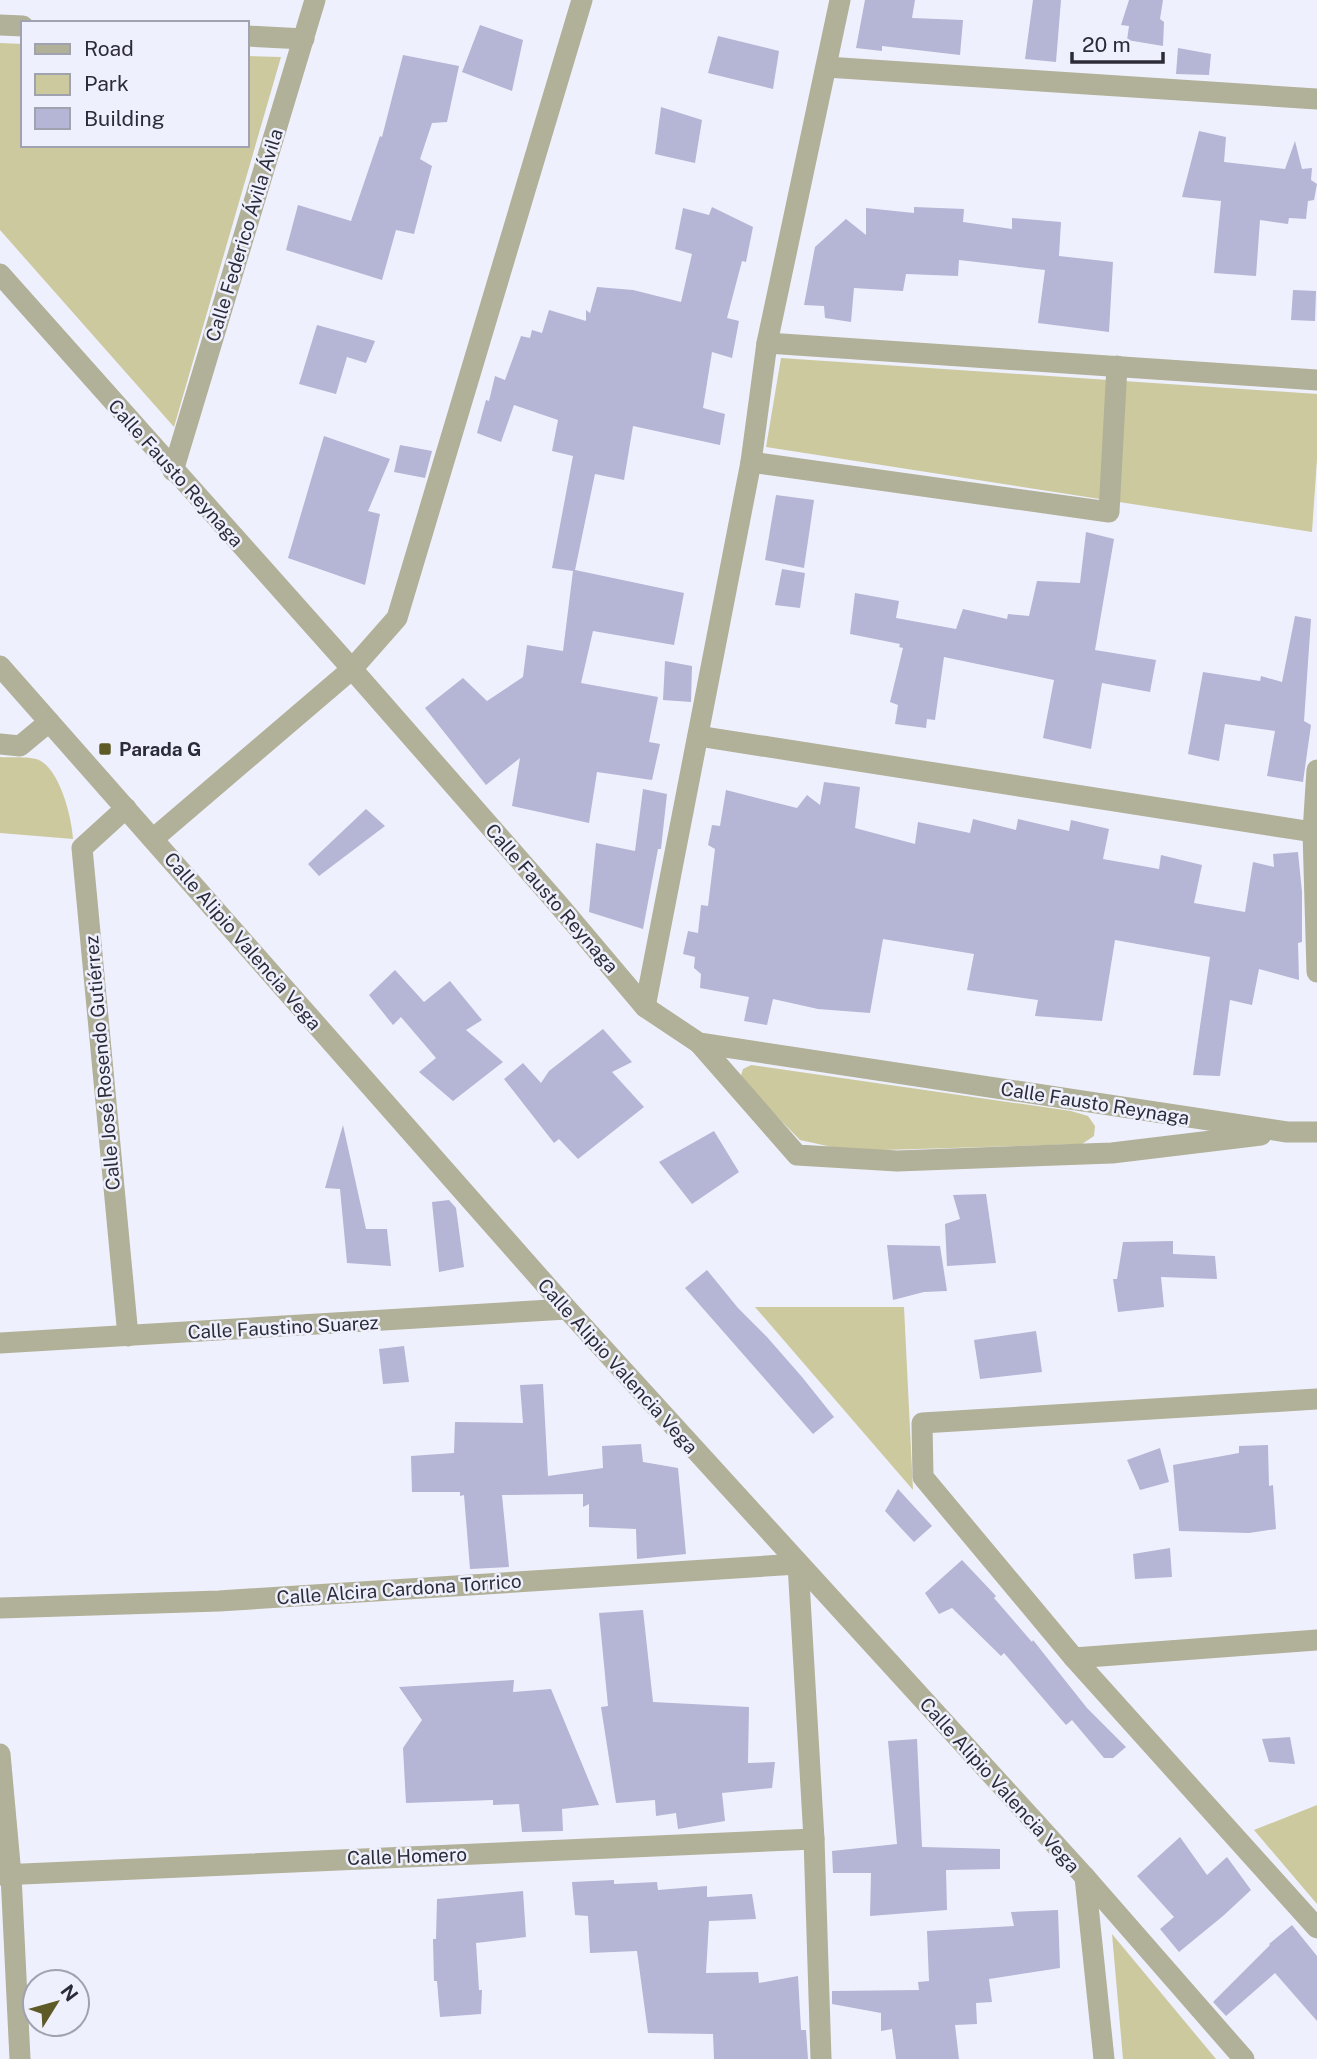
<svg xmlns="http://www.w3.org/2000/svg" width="1317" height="2059" viewBox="0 0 1317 2059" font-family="'Public Sans',sans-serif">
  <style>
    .green { fill: #ccc99e }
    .building { fill: #b5b5d5 }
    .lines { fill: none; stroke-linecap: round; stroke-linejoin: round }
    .minor { stroke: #b1b098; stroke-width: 21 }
    .poi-dot { fill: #5e5a27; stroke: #eff0fd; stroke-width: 2.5 }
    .labels { text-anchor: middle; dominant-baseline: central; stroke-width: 5; stroke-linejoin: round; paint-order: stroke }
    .street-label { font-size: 19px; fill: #2c2c39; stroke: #eff0fd }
    .poi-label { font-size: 19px; font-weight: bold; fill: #2c2c39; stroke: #eff0fd; text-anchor: start }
  </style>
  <rect width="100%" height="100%" fill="#eff0fd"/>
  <g class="green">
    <polygon points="0,43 23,44 23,145 247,145 247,56 281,57 174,427 0,230"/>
    <polygon points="781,358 1317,394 1317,459 1312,532 766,447"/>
    <path d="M0 757C11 758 29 756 39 760 60 770 72 818 73 839L0 833Z"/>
    <polygon points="751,1065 1071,1111 1088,1116 1095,1126 1094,1136 1082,1144 850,1151 800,1140 740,1079 743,1069"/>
    <polygon points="755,1307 904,1307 913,1490"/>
    <polygon points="1317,1805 1317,1904 1254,1830"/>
    <polygon points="1112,1934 1216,2059 1123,2059"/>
  </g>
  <g class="building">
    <polygon points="865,0 915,0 912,18 963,20 960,55 882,46 882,51 856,48"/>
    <polygon points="1033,0 1061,0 1056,62 1025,59"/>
    <polygon points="1129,0 1163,0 1160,19 1164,22 1163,46 1127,40 1129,26 1121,25"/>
    <polygon points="480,25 523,40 512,91 462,72"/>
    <polygon points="718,36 779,51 773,89 708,73"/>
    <polygon points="1178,48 1211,54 1209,75 1176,74"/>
    <polygon points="403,55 459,66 447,122 432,123 420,159 432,166 414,234 396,230 382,280 286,250 298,205 351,221 380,136 382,137"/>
    <polygon points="661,107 702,120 695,163 655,154"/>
    <polygon points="1199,131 1226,137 1224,162 1285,169 1295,141 1302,169 1312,168 1311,180 1317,184 1314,200 1308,201 1306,219 1289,218 1288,224 1260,220 1256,276 1214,273 1221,201 1182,197"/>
    <polygon points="712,207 753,227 746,262 742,261 727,318 739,321 732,358 712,352 703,408 725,414 720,445 633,426 624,480 595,474 575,570 684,593 674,645 593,631 581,683 658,697 649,742 660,744 652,780 597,772 589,823 512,806 520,758 486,785 425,708 463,678 487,701 523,677 527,645 563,651 573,571 552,568 573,456 552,451 558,420 514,405 501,442 477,433 486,400 489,401 495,376 505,380 521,336 530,338 532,330 542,333 549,310 586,321 586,310 590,313 597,287 633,290 681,302 692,254 675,249 683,208 709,215"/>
    <polygon points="914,207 964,209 963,222 1012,229 1012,218 1061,222 1059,256 1113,262 1109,332 1038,323 1045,270 959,260 958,276 906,274 903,291 854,288 851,322 825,318 824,306 804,305 815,247 846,219 866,235 866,208 914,213"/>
    <polygon points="1293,290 1316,291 1315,321 1291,320"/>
    <polygon points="317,325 375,341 366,363 347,357 336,394 299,384"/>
    <polygon points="324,436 390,459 368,511 380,514 365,585 288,558"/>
    <polygon points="400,445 432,451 425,478 394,472"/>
    <polygon points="776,495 814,500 804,568 765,560"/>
    <polygon points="1086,532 1114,539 1095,650 1156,660 1150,692 1102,683 1091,749 1043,738 1054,680 944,657 935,720 927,719 926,728 895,724 898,705 890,702 903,648 899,647 900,644 850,634 855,593 899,601 896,618 956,629 963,609 1007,619 1008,614 1029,616 1037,581 1080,583"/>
    <polygon points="782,569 805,573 800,608 775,605"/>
    <polygon points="1295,616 1311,619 1304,721 1311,725 1303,782 1267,776 1275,731 1225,724 1219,761 1188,754 1203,672 1260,681 1261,676 1282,682"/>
    <polygon points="665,661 692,666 691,702 663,700"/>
    <polygon points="824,782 860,787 855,828 915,844 918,822 970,833 973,819 1016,830 1018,819 1069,831 1071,820 1109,829 1103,859 1159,869 1161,855 1202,865 1194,903 1245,912 1253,862 1274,867 1273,854 1298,852 1302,892 1302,942 1298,943 1299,980 1259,969 1252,1005 1230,1000 1220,1076 1193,1075 1210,957 1115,940 1102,1021 1035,1016 1038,1000 967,990 974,954 883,939 870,1013 818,1009 773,999 767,1025 744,1021 749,997 700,988 701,974 694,968 695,957 683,954 688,931 698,933 701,905 708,906 715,849 708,845 712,825 720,826 726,790 797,808 807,795 820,805"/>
    <polygon points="643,789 667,794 661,849 658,849 643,929 589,912 596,843 635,851"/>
    <polygon points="366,809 385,826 319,876 308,864"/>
    <polygon points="395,970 424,1002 450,981 482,1020 466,1030 503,1062 453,1101 419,1072 436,1058 401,1017 393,1025 369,995"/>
    <polygon points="603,1029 632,1062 612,1072 644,1107 578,1159 559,1139 554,1143 504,1079 523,1063 541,1083 549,1071"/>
    <polygon points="343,1125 366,1229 387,1229 391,1266 347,1263 340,1189 325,1188"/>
    <polygon points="714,1131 739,1172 692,1204 659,1162"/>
    <polygon points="986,1194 996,1263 947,1266 945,1224 960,1219 953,1195"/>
    <polygon points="449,1200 456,1208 464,1267 439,1272 432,1202"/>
    <polygon points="1173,1241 1173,1254 1215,1256 1217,1279 1161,1277 1164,1307 1118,1312 1113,1279 1117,1279 1123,1242"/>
    <polygon points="887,1245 940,1246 947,1291 924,1292 893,1300"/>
    <polygon points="707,1270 738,1308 767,1337 802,1377 834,1417 813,1434 685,1288"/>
    <polygon points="1036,1331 1042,1372 980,1379 974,1340"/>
    <polygon points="404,1346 409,1382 383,1384 379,1349"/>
    <polygon points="543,1384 548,1476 603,1468 602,1446 641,1444 643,1462 678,1468 686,1554 637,1559 636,1529 589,1527 589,1504 583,1507 583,1494 502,1495 509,1567 470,1569 464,1495 460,1496 460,1492 412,1492 411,1456 454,1453 455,1422 523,1423 520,1385"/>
    <polygon points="1268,1445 1269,1486 1273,1485 1276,1529 1249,1533 1179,1531 1173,1465 1239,1453 1239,1446"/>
    <polygon points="1160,1448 1169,1482 1140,1490 1127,1460"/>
    <polygon points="898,1489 932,1526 914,1542 885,1511"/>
    <polygon points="1170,1548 1172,1577 1135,1579 1133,1554"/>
    <polygon points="962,1560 996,1596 994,1598 1032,1642 1033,1640 1087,1708 1126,1747 1113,1758 1104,1758 1072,1720 1066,1725 1004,1653 1001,1656 952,1608 939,1614 925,1593"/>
    <polygon points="643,1610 653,1702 749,1707 748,1763 775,1762 772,1788 722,1793 725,1821 678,1829 676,1813 656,1816 655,1800 616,1803 601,1707 608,1706 599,1613"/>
    <polygon points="514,1680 513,1692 551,1689 599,1805 562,1809 563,1831 522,1832 519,1804 493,1805 493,1800 406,1803 403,1748 422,1720 399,1687"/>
    <polygon points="1290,1737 1295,1764 1269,1762 1262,1739"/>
    <polygon points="917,1739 922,1847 1000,1849 1000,1869 946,1870 947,1910 870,1916 871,1873 833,1873 832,1851 897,1844 888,1741"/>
    <polygon points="1180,1837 1207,1875 1227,1857 1251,1890 1223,1916 1179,1952 1160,1929 1174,1917 1137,1876"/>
    <polygon points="614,1880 614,1884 657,1882 658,1890 707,1886 707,1897 752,1894 756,1919 709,1921 706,1973 758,1972 759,1983 798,1976 801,2030 806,2030 808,2059 714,2059 713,2034 648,2033 637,1951 590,1953 588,1916 575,1915 572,1882"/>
    <polygon points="523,1891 526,1937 476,1943 479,1990 482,1990 481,2014 440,2017 437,1981 434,1981 433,1939 436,1939 437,1899"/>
    <polygon points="1058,1910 1060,1968 989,1979 992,2002 976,2003 977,2024 955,2025 959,2059 896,2059 892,2029 881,2031 881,2013 832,2004 832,1991 919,1990 918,1982 929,1981 927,1931 1014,1926 1011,1912"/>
    <polygon points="1292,1925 1317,1956 1317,2021 1275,1973 1226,2016 1213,2002 1270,1945 1269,1944"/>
  </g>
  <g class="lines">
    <g class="minor">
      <polyline points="0,25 23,26"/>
      <polyline points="247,36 304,39"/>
      <polyline points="826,67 1317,99"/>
      <polyline points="0,274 352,669 558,904 645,1007 699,1043 1287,1132 1317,1132"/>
      <polyline points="767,343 1317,380"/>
      <polyline points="751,462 1109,512 1117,366"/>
      <polyline points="173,471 315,0"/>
      <polyline points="0,666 567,1309 1085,1877 1244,2059"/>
      <polyline points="698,736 1313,832"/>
      <polyline points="0,744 20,746 49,722"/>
      <polyline points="1317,770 1313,832 1317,972"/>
      <polyline points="126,808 82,848 128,1336"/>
      <polyline points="153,839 352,669 397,618 582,0"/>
      <polyline points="645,1007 751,462 767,343 840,0"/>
      <polyline points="699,1043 797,1155 897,1161 1112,1153 1261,1135"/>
      <polyline points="0,1343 567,1309"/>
      <polyline points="1317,1399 922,1423 923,1477 1074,1658 1317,1928"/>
      <polyline points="798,1564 814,1839 821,2059"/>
      <polyline points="0,1608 219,1601 798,1564"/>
      <polyline points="1074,1658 1317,1640"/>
      <polyline points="0,1754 11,1875 20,2059"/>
      <polyline points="0,1875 814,1839"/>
      <polyline points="1085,1877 1104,2059"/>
    </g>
  </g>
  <rect class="poi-dot" x="98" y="742" width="14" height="14" rx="3.5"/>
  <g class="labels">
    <g class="street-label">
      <text transform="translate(244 235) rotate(-73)">Calle Federico Ávila Ávila</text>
      <text transform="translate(176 473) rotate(48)">Calle Fausto Reynaga</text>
      <text transform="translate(552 898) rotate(49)">Calle Fausto Reynaga</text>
      <text transform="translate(243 941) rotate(49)">Calle Alipio Valencia Vega</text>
      <text transform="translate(102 1063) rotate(-95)">Calle José Rosendo Gutiérrez</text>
      <text transform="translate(1095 1103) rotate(9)">Calle Fausto Reynaga</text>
      <text transform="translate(283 1327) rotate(-3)">Calle Faustino Suarez</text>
      <text transform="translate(618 1366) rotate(48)">Calle Alipio Valencia Vega</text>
      <text transform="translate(399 1589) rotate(-4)">Calle Alcira Cardona Torrico</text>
      <text transform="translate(1000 1785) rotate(48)">Calle Alipio Valencia Vega</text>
      <text transform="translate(407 1856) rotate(-2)">Calle Homero</text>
    </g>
    <g class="poi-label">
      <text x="119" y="749">Parada G</text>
    </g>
  </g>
  <rect x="21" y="21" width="228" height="126" fill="#eff0fd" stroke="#a1a2af" stroke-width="2"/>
  <rect x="35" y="44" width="35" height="10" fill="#b1b098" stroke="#a1a2af" stroke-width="2"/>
  <text x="84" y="56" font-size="21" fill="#2c2c39">Road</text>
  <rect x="35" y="74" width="35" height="21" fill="#ccc99e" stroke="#a1a2af" stroke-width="2"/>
  <text x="84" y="91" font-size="21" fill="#2c2c39">Park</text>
  <rect x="35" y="108" width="35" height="21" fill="#b5b5d5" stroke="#a1a2af" stroke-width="2"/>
  <text x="84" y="126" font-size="21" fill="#2c2c39">Building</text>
  <g transform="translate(56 2003) rotate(53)"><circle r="33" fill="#eff0fd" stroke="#a1a2af" stroke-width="2"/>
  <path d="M0-5L12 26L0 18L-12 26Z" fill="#5e5a27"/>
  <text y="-10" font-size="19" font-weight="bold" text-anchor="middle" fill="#2c2c39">N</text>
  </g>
  <path d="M1072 52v10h91v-10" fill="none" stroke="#2c2c39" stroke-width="3.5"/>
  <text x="1082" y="52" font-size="21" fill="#2c2c39" stroke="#eff0fd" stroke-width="5" paint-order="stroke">20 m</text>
</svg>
